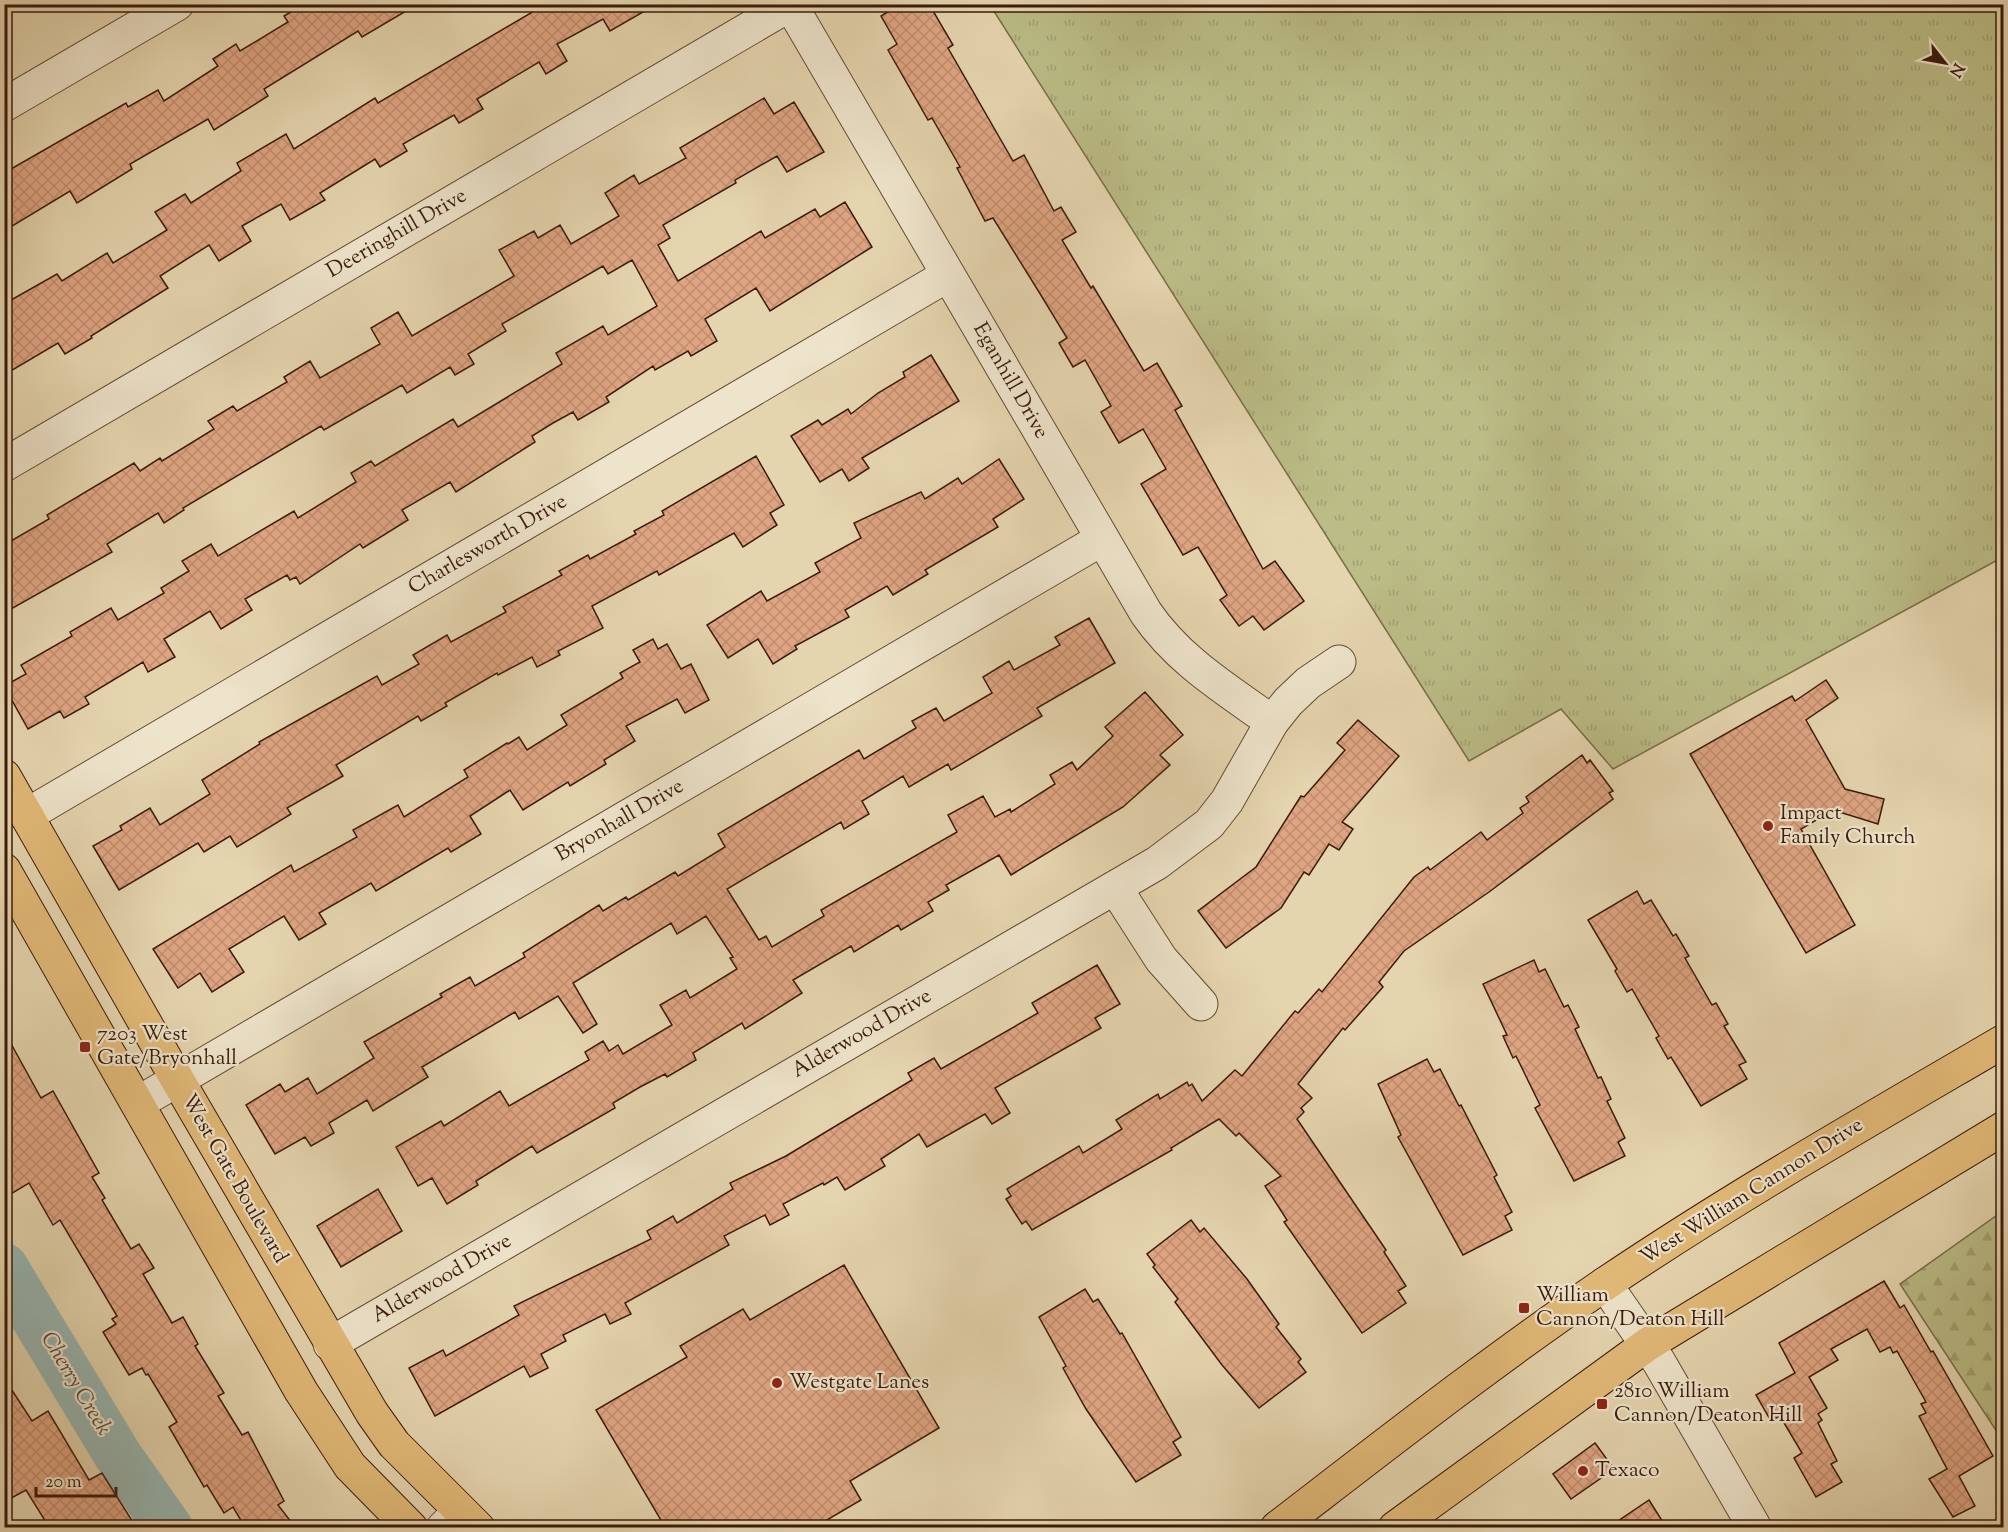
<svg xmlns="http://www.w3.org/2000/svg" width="2008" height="1532" viewBox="0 0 2008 1532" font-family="'Sorts Mill Goudy',serif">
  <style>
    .forest { fill: url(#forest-firs); stroke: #7a6c49; stroke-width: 1.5 }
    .park { fill: url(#park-tufts); stroke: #7a6c49; stroke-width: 1.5 }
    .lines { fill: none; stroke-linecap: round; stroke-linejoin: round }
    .river { stroke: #98b7b3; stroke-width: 48 }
    .building { fill: url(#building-cross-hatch); stroke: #3a1b0c; stroke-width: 1.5 }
    .minor-casing { stroke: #654a35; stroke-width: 35 }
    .major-casing { stroke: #3a1b0c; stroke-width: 35 }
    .minor { stroke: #eee4cb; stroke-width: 33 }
    .major { stroke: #e2ba78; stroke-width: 33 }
    .poi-dot { fill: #8f2418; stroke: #eee4cb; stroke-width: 2 }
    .labels { text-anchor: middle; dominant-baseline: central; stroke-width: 4.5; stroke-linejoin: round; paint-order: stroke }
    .street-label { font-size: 21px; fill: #3a1b0c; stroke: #eee4cb }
    .poi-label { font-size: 21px; fill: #3a1b0c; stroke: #eee4cb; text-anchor: start }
    .water-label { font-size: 22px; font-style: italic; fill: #564a3e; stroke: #eee4cb }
  </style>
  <defs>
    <pattern id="forest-firs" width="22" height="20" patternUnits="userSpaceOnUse" patternTransform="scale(1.5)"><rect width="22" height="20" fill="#bbbc86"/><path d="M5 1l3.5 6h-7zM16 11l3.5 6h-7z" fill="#a2a172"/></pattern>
    <pattern id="park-tufts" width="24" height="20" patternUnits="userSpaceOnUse" patternTransform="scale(1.5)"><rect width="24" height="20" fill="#bbbc86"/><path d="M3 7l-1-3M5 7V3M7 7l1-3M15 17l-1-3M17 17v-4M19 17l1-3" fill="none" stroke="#a2a172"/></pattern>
    <pattern id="building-cross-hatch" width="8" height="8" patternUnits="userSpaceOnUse" patternTransform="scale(1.5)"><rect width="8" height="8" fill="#dfa582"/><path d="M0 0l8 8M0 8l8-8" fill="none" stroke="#c08d6f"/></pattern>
  </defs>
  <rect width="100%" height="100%" fill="#e5d5af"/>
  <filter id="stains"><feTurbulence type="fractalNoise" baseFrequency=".00333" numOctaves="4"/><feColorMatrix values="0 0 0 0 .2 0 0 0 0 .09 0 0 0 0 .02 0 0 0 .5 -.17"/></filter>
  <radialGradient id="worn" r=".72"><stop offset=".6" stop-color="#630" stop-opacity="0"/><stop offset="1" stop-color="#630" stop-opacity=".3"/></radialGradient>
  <polygon class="forest" points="2003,1211 2003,1441 1900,1284"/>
  <polygon class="park" points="990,5 2003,5 2003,557 1613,769 1561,709 1469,761"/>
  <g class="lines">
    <polyline class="river" points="4,1267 117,1454 169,1528"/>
  </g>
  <g class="building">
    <polygon points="304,4 418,4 362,37 358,31 264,89 268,96 214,130 208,119 130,164 132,169 77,203 70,191 4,231 4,173 126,103 128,107 158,90 164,101 218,66 213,59 236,44 240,51 288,22 284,16"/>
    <polygon points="546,4 657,4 610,31 603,19 557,44 567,61 546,74 539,62 477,99 483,109 459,123 454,115 403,144 407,151 380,167 375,159 320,193 325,200 290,220 281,204 242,226 251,241 219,261 209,245 160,276 168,288 91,336 92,338 65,354 58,343 4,375 4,304 57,274 62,281 107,253 113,263 167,230 155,212 185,194 191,203 241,171 237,163 286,134 294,149 375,98 378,103"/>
    <polygon points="900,4 929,4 953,45 948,48 1013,161 1024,155 1054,211 1061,207 1076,232 1062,240 1091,288 1093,286 1144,371 1157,363 1182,406 1175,410 1263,569 1275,561 1304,601 1264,630 1253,616 1239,626 1220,600 1227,595 1198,547 1183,555 1141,484 1166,469 1143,429 1119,443 1101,412 1111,406 1085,360 1073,367 1059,343 1067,338 1039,292 993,218 985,221 957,168 960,167 932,118 928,120 888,50 897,44 881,16"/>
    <polygon points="764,98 774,114 794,102 824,152 787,172 777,156 735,180 736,183 663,225 670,238 658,245 678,281 761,231 765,238 815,209 820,217 845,202 872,247 770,311 756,288 705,319 717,341 691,356 688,351 655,370 653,366 606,397 609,402 578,420 573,412 553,423 532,436 535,442 456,492 450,482 402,510 408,520 363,548 360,544 300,584 296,577 290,580 287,575 245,599 252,610 221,629 210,611 164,639 175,657 148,672 143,662 85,697 89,704 64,718 60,711 28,729 4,686 26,674 21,665 72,636 70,632 111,608 118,620 164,593 161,588 189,571 182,561 211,544 218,556 294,511 298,518 356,482 351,473 371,461 375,466 453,419 458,427 562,364 556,353 603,326 608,335 657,306 632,260 608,274 603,266 502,324 506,331 468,354 474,364 455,375 450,367 407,393 402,385 324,430 321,426 183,508 184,510 164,523 158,513 107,544 112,552 4,613 4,545 49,519 47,515 134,463 140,471 160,458 162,461 214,429 208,421 233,406 237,411 287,382 284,377 310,361 320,378 380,344 371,328 398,312 412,336 514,276 499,250 534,231 538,238 560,225 571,244 619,216 605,193 634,175 639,184 686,158 680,148"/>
    <polygon points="931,355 959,401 862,458 869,468 849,481 842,469 820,482 791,436 818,420 822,425 848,409 851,414 878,393 905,377 903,372"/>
    <polygon points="756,456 784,505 770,513 777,525 743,547 734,533 659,575 657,571 592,606 603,628 558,651 560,655 537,667 532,657 498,675 497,673 445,703 447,706 421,721 418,716 336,765 343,776 287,808 291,814 237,847 230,836 204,852 198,843 119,890 93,846 122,830 120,826 150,808 160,825 210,794 202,780 260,744 259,742 377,676 382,685 419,664 413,655 447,635 451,642 506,612 503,607 562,575 559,571 588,555 590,559 636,534 634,531 664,515 662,511"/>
    <polygon points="999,459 1024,499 993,519 998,527 925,570 928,574 893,595 887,586 845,610 849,617 795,646 797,649 773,664 758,639 728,658 707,625 761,591 767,601 820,572 815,563 861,538 854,523 921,492 925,499 958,478 962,484"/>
    <polygon points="1089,618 1115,663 1037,708 1042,716 951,770 948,764 909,787 903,776 862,801 869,814 844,829 841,822 727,889 759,940 766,936 772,947 824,916 821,910 957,832 948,815 983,796 995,817 1010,809 1011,812 1055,784 1050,775 1072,762 1077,770 1113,736 1105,727 1145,692 1183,735 1160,755 1170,765 1123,807 1011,875 999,855 946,885 949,890 928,902 933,911 901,930 898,925 854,952 851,946 793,980 802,993 745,1029 742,1023 693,1053 696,1060 667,1077 665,1074 640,1087 613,1103 615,1108 537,1153 532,1146 476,1181 478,1185 447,1204 432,1178 418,1186 396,1147 441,1121 444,1126 500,1091 509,1106 589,1060 585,1052 603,1041 609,1051 618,1045 623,1054 672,1025 660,1005 686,990 690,998 737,969 730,958 733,957 706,916 677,934 671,923 573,983 597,1024 583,1033 558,996 519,1019 515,1012 422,1067 428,1077 373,1111 367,1100 329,1123 334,1133 311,1146 305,1137 275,1154 246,1105 280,1084 285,1092 308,1078 317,1094 374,1058 364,1042 442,997 440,994 470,977 475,986 525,957 523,953 599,905 603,911 626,897 628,900 675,872 678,876 725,847 718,834 859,750 864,759 916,728 912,721 936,708 944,721 992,693 983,677 1009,661 1014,670 1060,645 1055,637"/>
    <polygon points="653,639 658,649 667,644 681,669 691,664 709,700 685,713 677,699 626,726 635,741 604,760 606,764 570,786 568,782 523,810 510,790 470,816 481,834 451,852 448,848 376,891 371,883 319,913 326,924 299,940 284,916 229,949 244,972 212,992 200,973 178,988 153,949 291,865 294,872 357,837 353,830 398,805 404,817 468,777 464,770 507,743 508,744 519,737 527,750 567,725 561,715 623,678 620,673 640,662 633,650"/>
    <polygon points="1826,680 1838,698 1806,720 1845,789 1884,799 1878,824 1833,810 1801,829 1855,925 1806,953 1690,754 1792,696 1795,701"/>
    <polygon points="1358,720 1399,756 1342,822 1353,829 1339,850 1329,844 1309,875 1304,872 1281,908 1226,948 1198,911 1256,867 1301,796 1304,797 1345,750 1337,743"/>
    <polygon points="1582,755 1587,763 1590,760 1613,791 1609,793 1613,799 1489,892 1404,951 1379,982 1383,987 1345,1030 1343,1028 1298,1084 1312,1098 1301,1108 1304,1112 1297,1119 1386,1250 1384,1252 1406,1286 1398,1291 1406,1303 1362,1333 1284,1222 1287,1220 1265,1186 1281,1176 1239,1133 1236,1136 1219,1119 1171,1148 1172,1150 1032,1230 1026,1221 1022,1224 1006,1199 1011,1196 1007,1189 1079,1146 1083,1153 1122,1129 1116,1120 1158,1094 1160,1099 1187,1082 1189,1086 1192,1084 1202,1101 1235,1070 1242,1076 1295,1011 1298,1013 1319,989 1322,992 1414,877 1428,867 1430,870 1481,832 1487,840 1523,813 1520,808 1529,802 1526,797"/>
    <polygon points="1637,891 1644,904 1651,900 1673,936 1676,934 1689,956 1685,958 1712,1005 1716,1003 1728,1024 1724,1026 1746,1062 1739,1065 1747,1079 1701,1106 1671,1057 1668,1059 1656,1038 1659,1036 1632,989 1627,992 1615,971 1617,969 1588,920"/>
    <polygon points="1534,960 1539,972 1545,969 1564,1007 1568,1005 1579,1027 1575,1029 1598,1078 1601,1077 1611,1099 1607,1101 1625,1138 1618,1142 1625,1156 1574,1181 1535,1108 1540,1105 1516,1056 1513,1058 1503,1036 1507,1035 1483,984"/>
    <polygon points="1097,965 1120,1004 1095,1018 1101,1028 995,1088 1010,1113 992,1124 985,1114 927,1147 919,1134 881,1159 885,1166 845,1190 837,1177 824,1185 823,1183 783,1204 789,1215 770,1225 765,1215 724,1236 729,1245 625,1303 631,1314 610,1324 605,1314 563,1335 566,1341 541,1354 548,1368 530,1377 524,1366 435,1416 409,1368 443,1350 446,1356 519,1315 514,1306 651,1239 647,1231 673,1216 677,1223 733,1189 730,1183 786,1156 912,1080 908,1073 934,1058 941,1069 1038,1013 1032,1003"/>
    <polygon points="4,1031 41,1098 53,1091 99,1173 92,1177 105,1198 102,1200 131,1249 139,1244 154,1268 143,1274 172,1323 183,1317 198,1344 195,1346 224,1393 218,1396 242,1435 248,1432 284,1501 278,1505 295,1527 245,1527 233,1507 224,1513 207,1485 204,1487 169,1427 177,1422 148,1374 146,1375 142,1368 129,1375 103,1332 116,1324 112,1319 117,1316 60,1220 53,1225 29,1183 4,1198"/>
    <polygon points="1427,1059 1434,1072 1440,1069 1459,1106 1461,1105 1497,1175 1494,1177 1512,1212 1505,1216 1512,1230 1463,1255 1398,1137 1401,1135 1378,1084"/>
    <polygon points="378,1189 402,1231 341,1267 317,1226"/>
    <polygon points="1191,1220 1200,1232 1204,1228 1247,1279 1279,1324 1276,1327 1301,1359 1298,1362 1306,1372 1259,1408 1222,1365 1175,1302 1178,1299 1153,1267 1155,1265 1147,1254"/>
    <polygon points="844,1265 939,1428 850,1481 861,1500 815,1527 665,1527 596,1410 687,1357 680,1346 743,1309 750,1320"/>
    <polygon points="1884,1281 1900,1308 1904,1305 1931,1352 1933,1351 1993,1456 1959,1476 1975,1506 1953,1517 1929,1479 1947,1469 1919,1416 1926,1413 1921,1404 1926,1402 1897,1351 1893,1353 1890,1347 1880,1352 1867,1329 1831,1349 1838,1360 1809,1377 1827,1408 1818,1414 1822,1420 1818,1423 1837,1461 1831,1464 1842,1482 1816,1497 1794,1458 1802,1453 1780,1416 1771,1421 1756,1395 1795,1373 1779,1343"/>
    <polygon points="1085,1289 1093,1302 1098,1299 1120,1334 1122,1333 1181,1437 1173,1442 1181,1455 1136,1482 1086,1409 1063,1368 1066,1366 1039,1317"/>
    <polygon points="4,1378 32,1421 48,1411 89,1480 102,1473 136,1527 49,1527 26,1490 4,1502"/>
    <polygon points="1595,1443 1614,1469 1571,1499 1553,1474"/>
    <polygon points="1649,1500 1666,1527 1609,1527"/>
  </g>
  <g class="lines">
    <g class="minor-casing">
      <g id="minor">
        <path d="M790 4 1146 613C1179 661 1226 689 1272 722"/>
        <polyline points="4,105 177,4"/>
        <polyline points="4,465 791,4"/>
        <polyline points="27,815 948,275"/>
        <polyline points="1116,889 1161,959 1201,1004"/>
        <polyline points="138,1103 1102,539"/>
        <polyline points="1605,1284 1659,1362 1755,1528"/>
        <polyline points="330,1344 1157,863 1209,824 1227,801 1272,722 1288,702 1308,683 1339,662"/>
        <polyline points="443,1528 460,1511"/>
      </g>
    </g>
    <g class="major-casing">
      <g id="major">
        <polyline points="4,776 177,1079 372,1413 394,1444 478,1528"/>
        <polyline points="4,870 301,1391 350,1466 411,1528"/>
        <path d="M1277 1528C1385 1445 1492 1361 1605 1284 1734 1197 1869 1120 2004 1041"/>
        <polyline points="1395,1528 1648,1344 2004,1128"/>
      </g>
    </g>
    <use href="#minor" class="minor"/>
    <use href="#major" class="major"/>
  </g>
  <g class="poi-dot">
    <circle cx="1768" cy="826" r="6"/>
    <rect x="79" y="1041" width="12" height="12" rx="3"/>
    <rect x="1518" y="1302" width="12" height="12" rx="3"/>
    <circle cx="777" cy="1383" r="6"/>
    <rect x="1596" y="1398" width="12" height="12" rx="3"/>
    <circle cx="1583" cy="1471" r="6"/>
  </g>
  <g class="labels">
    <g class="street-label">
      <text transform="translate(397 234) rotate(-30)">Deeringhill Drive</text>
      <text transform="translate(1010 381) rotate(60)">Eganhill Drive</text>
      <text transform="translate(488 545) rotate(-30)">Charlesworth Drive</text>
      <text transform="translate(620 821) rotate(-30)">Bryonhall Drive</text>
      <text transform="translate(862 1034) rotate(-30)">Alderwood Drive</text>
      <text transform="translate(234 1179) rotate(60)">West Gate Boulevard</text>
      <text transform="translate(1752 1192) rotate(-32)">West William Cannon Drive</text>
      <text transform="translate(442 1279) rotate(-30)">Alderwood Drive</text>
    </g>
    <g class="poi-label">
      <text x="1780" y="814">Impact<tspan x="1780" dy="24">Family Church</tspan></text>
      <text x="97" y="1035">7203 West<tspan x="97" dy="24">Gate/Bryonhall</tspan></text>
      <text x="1536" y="1296">William<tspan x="1536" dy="24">Cannon/Deaton Hill</tspan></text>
      <text x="789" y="1383">Westgate Lanes</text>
      <text x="1614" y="1392">2810 William<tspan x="1614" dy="24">Cannon/Deaton Hill</tspan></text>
      <text x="1595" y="1471">Texaco</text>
    </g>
    <g class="water-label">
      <text transform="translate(75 1384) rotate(59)">Cherry Creek</text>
    </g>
  </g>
  <rect width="2008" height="1532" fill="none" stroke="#e5d5af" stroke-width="24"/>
  <rect x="6" y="6" width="1996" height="1520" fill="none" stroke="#3a1b0c" stroke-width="3"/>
  <rect x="12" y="12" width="1984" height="1508" fill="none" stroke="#3a1b0c" stroke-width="1.5"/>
  <g transform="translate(1945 63) rotate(121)" stroke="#eee4cb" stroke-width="4.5" paint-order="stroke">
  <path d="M0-4.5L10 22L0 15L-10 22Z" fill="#3a1b0c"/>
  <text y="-9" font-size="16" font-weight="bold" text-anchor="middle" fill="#3a1b0c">N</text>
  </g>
  <path d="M36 1487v9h80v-9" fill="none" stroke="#3a1b0c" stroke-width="3"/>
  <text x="45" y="1487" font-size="18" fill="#3a1b0c" stroke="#eee4cb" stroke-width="4.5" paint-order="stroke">20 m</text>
  <rect width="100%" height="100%" filter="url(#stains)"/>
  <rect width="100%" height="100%" fill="url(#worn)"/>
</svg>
